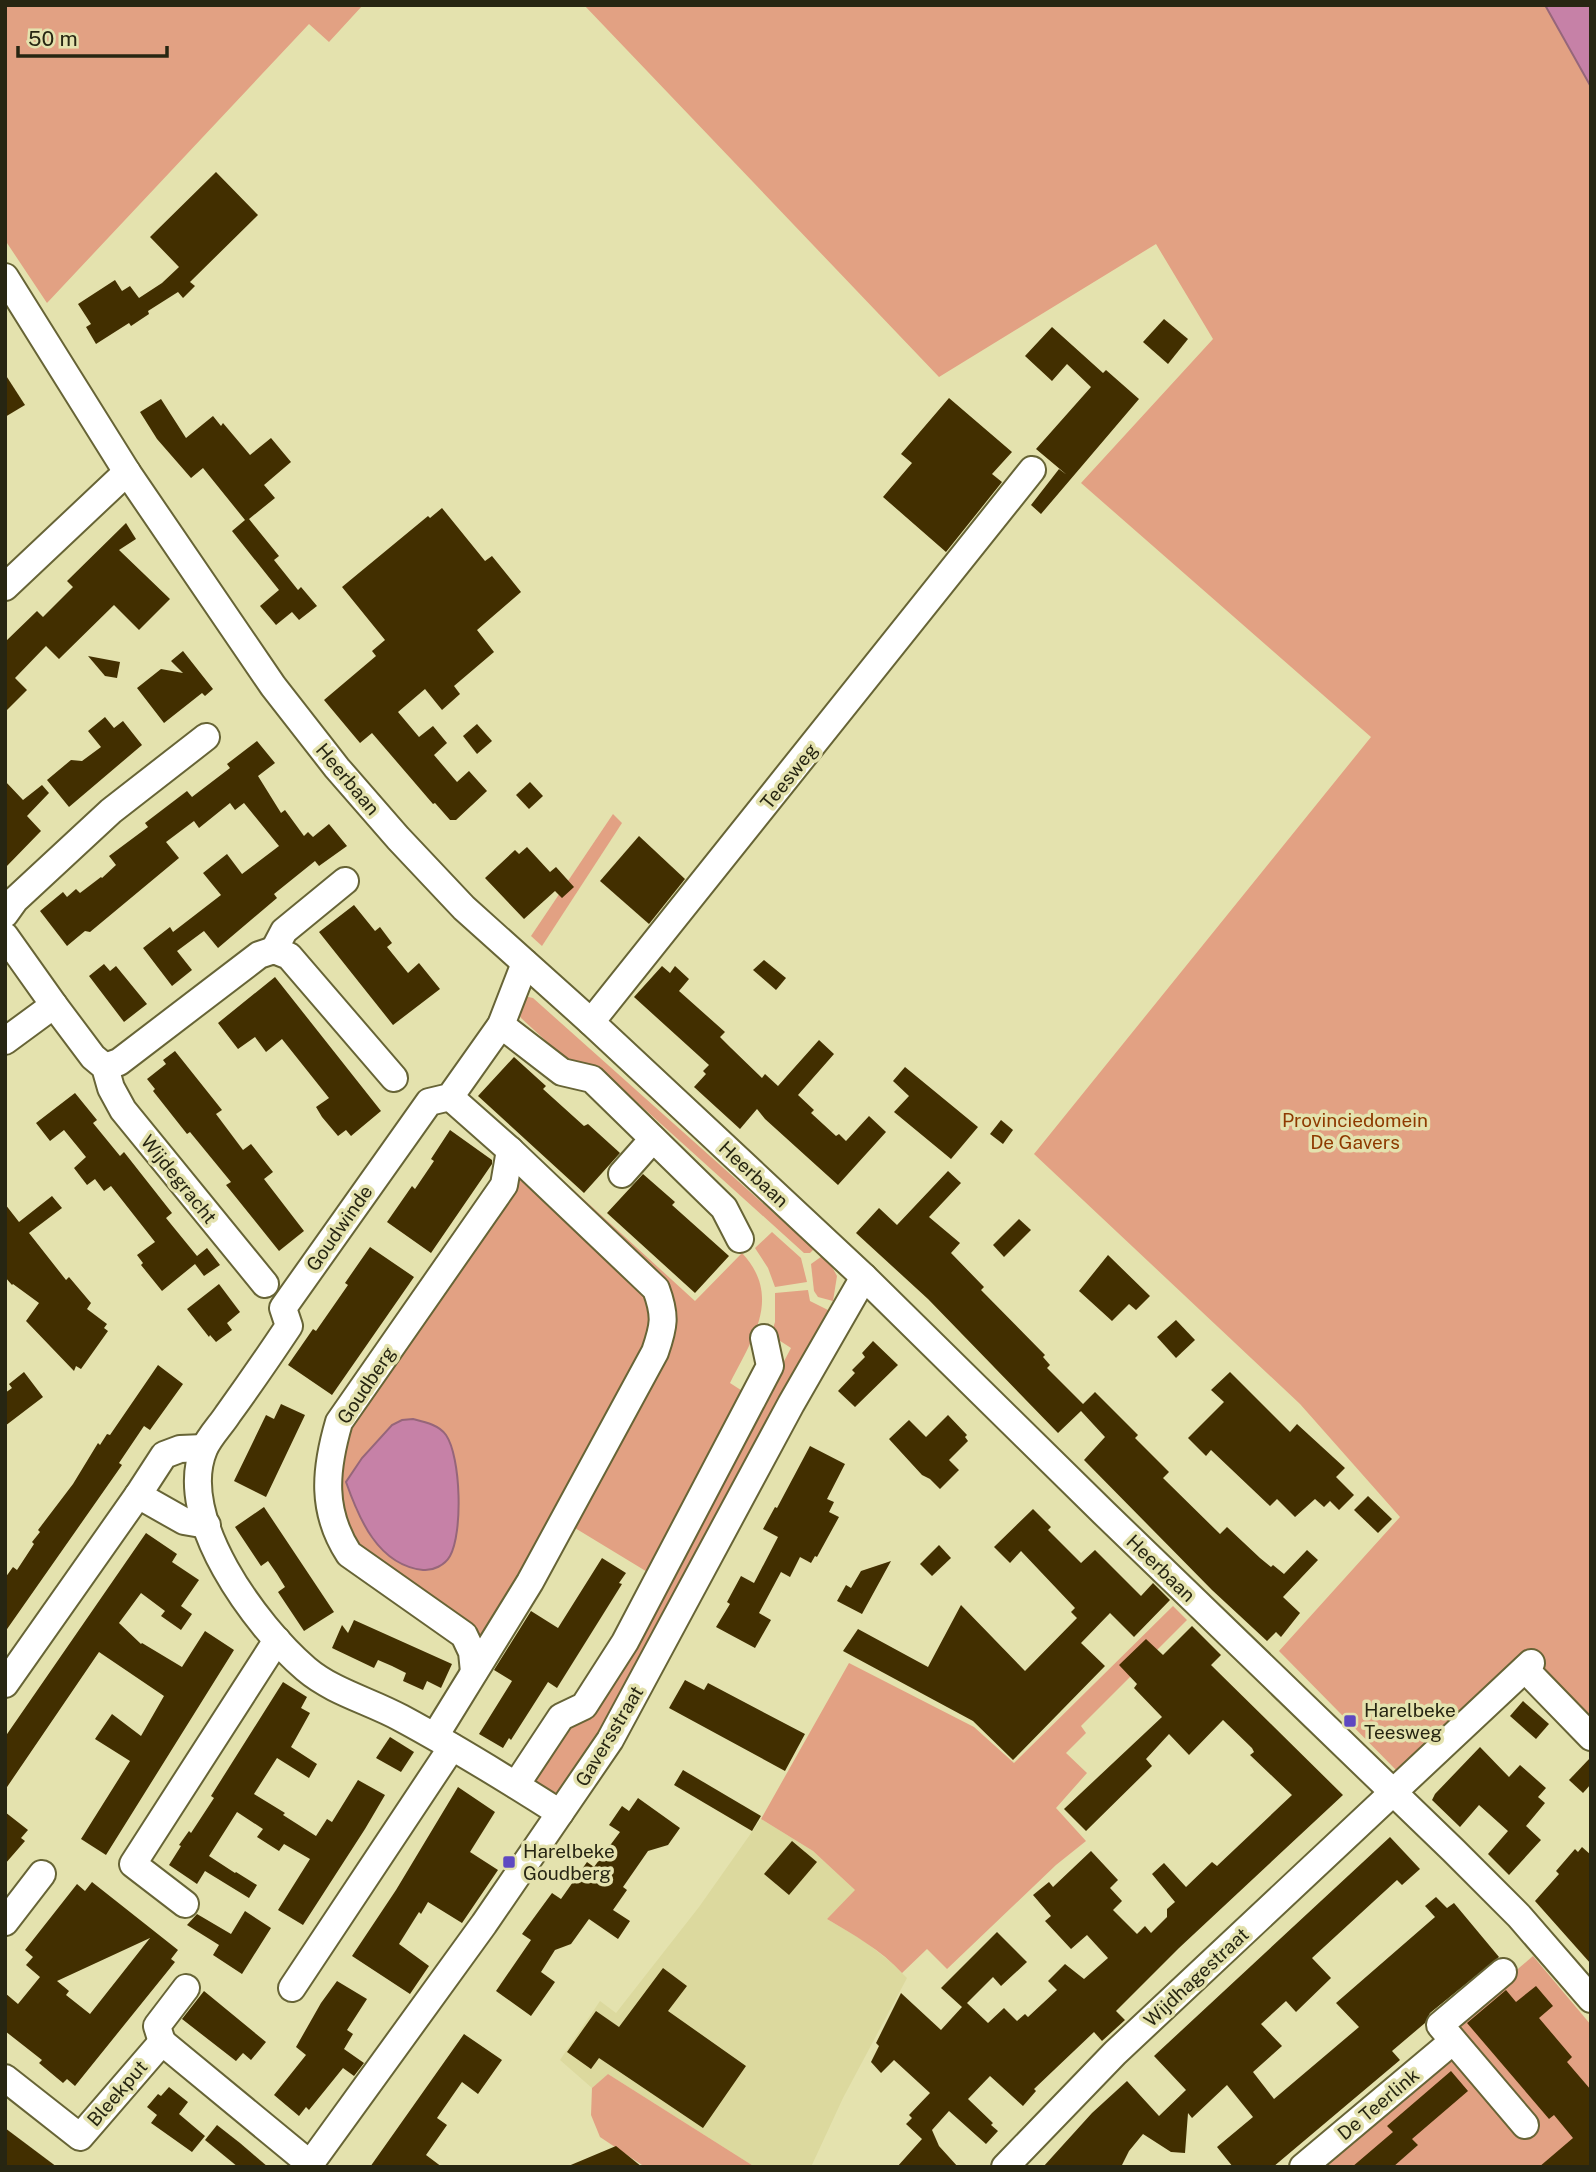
<svg xmlns="http://www.w3.org/2000/svg" width="1596" height="2172" viewBox="0 0 1596 2172" font-family="'Public Sans',sans-serif">
  <style>
    .built { fill: #dcd99e }
    .green { fill: #e2a183; fill-rule: evenodd }
    .water { fill: #c681a7; stroke: #96667a; stroke-width: 2 }
    .building { fill: #422f00; fill-rule: evenodd }
    .lines { fill: none; stroke-linecap: round; stroke-linejoin: round }
    .minor-casing { stroke: #676436; stroke-width: 30 }
    .minor { stroke: #fff; stroke-width: 26 }
    .poi-dot { fill: #5e48c1; stroke: #e4e2ae; stroke-width: 2.5 }
    .labels { text-anchor: middle; dominant-baseline: central; stroke-width: 7; stroke-linejoin: round; paint-order: stroke }
    .street-label { font-size: 19px; fill: #272612; stroke: #e4e2ae }
    .park-label { font-size: 19px; fill: #8e3a00; stroke: #e4e2ae }
    .poi-label { font-size: 19px; fill: #272612; stroke: #e4e2ae; text-anchor: start }
  </style>
  <rect width="100%" height="100%" fill="#e4e2ae"/>
  <polygon class="built" points="761,1819 813,1851 856,1891 827,1919 864,1941 892,1963 907,1978 843,2098 811,2167 755,2167 608,2074 592,2088 560,2060 600,2001 616,2013 699,1907"/>
  <g class="green">
    <polygon points="5,5 363,5 329,42 309,24 47,303 5,240"/>
    <polygon points="584,5 1591,5 1591,1726 1534,1667 1406,1771 1396,1770 1279,1651 1400,1517 1300,1404 1034,1154 1371,737 1081,483 1213,339 1156,244 939,377"/>
    <polygon points="613,814 622,823 542,946 531,936"/>
    <path d="M524 996 533 998 814 1249 810 1253H804L598 1067C588 1061 581 1065 570 1063L521 1018 518 1013Z"/>
    <path d="M473 1098 695 1301 742 1253C783 1297 752 1339 730 1383L747 1394 649 1573 570 1525 671 1326 468 1102Z"/>
    <path d="M517 1168 644 1288 658 1322 479 1651 349 1541 333 1478 341 1441ZM426 1422 440 1429 447 1437 452 1456 459 1512 450 1557 386 1552 372 1539 355 1507 362 1458 392 1425Z"/>
    <polygon points="772,1232 801,1258 807,1282 775,1287 768,1268 755,1248"/>
    <polygon points="825,1254 837,1276 833,1301 818,1297 814,1291 811,1264"/>
    <polygon points="808,1290 810,1301 828,1310 593,1747 564,1790 550,1794 536,1786 536,1778 734,1456 791,1348 771,1335 775,1322 775,1293"/>
    <path d="M1173 1606 1187 1620 1081 1726 1086 1733 1066 1753 1087 1773 1056 1808 1086 1841 1056 1865 947 1969 927 1949 902 1973C881 1950 854 1935 827 1919L855 1890 813 1851 761 1819 849 1663 974 1727 1014 1763Z"/>
    <polygon points="1533,1956 1591,2025 1591,2167 1316,2167 1451,2026"/>
    <polygon points="608,2074 755,2167 645,2167 600,2137 591,2115 592,2088"/>
  </g>
  <g class="water">
    <polygon points="1545,5 1591,5 1591,87"/>
    <path d="M413 1419C425 1422 439 1425 446 1435 461 1457 463 1533 450 1556 445 1565 433 1571 423 1570 378 1565 359 1519 346 1482L362 1458 392 1425 402 1420Z"/>
  </g>
  <g class="building">
    <polygon points="216,172 258,215 190,282 195,286 183,298 178,292 148,311 149,314 131,326 129,323 96,344 86,327 91,324 78,304 115,280 122,291 130,286 139,298 162,283 179,267 150,237"/>
    <polygon points="1164,319 1188,339 1168,364 1143,342"/>
    <polygon points="1052,327 1103,373 1106,370 1139,399 1041,514 1031,505 1059,469 1067,475 1036,449 1091,387 1067,364 1052,381 1025,356"/>
    <polygon points="5,374 25,405 5,417"/>
    <polygon points="949,398 1012,452 992,474 1002,482 946,552 883,497 912,463 901,454"/>
    <polygon points="161,399 186,438 213,416 221,426 223,423 250,455 271,438 291,462 264,485 275,498 249,519 279,556 274,560 298,590 301,587 317,606 299,620 292,612 276,625 260,606 279,590 232,531 245,520 203,468 191,478 157,439 140,412"/>
    <polygon points="442,508 485,561 492,556 521,592 477,630 494,652 454,686 460,694 442,710 425,689 398,712 419,737 433,726 447,743 434,755 457,782 469,771 487,791 456,820 450,820 435,803 433,804 372,733 360,743 324,700 376,656 372,651 385,640 342,587 428,516 430,518"/>
    <polygon points="126,523 136,539 119,550 170,599 139,630 114,605 59,659 46,646 15,678 27,690 5,712 5,642 37,611 43,617 73,587 67,581"/>
    <polygon points="183,651 213,689 205,696 202,693 164,723 137,688 161,669 183,673 171,661"/>
    <polygon points="88,656 120,662 117,678 105,676"/>
    <polygon points="105,717 114,728 123,721 142,745 69,807 47,780 71,760 82,761 101,747 88,731"/>
    <polygon points="477,724 492,741 477,754 463,736"/>
    <polygon points="257,741 275,763 258,776 281,813 285,810 304,836 308,832 313,837 329,824 347,846 319,866 315,861 274,894 277,898 218,948 204,931 177,951 192,970 172,986 143,948 170,927 173,932 221,895 203,873 227,854 242,874 279,846 244,803 235,810 230,803 199,828 194,821 166,842 179,858 90,932 85,931 67,946 40,911 63,892 67,897 76,889 80,893 101,877 102,878 116,865 109,856 148,827 145,823 187,791 192,797 230,768 227,764"/>
    <polygon points="5,781 23,800 42,785 49,793 27,816 41,831 5,868"/>
    <polygon points="530,782 543,796 529,809 516,795"/>
    <polygon points="639,836 685,879 649,924 600,881"/>
    <polygon points="527,847 550,872 556,867 574,887 562,898 555,891 524,919 485,878 515,850 519,854"/>
    <polygon points="354,905 375,931 380,927 392,943 387,947 408,973 419,963 440,989 393,1025 319,932"/>
    <polygon points="764,960 786,978 776,990 753,970"/>
    <polygon points="104,964 110,971 116,966 147,1004 124,1022 89,976"/>
    <polygon points="662,966 670,973 675,966 689,979 679,991 725,1032 720,1037 731,1048 762,1078 765,1074 778,1086 819,1040 834,1054 798,1095 814,1110 811,1113 836,1136 839,1134 846,1141 869,1116 886,1132 838,1185 765,1119 757,1109 740,1129 694,1087 706,1074 703,1071 709,1065 634,997"/>
    <polygon points="275,977 381,1111 351,1136 346,1130 338,1136 322,1117 316,1107 329,1098 282,1039 266,1052 255,1037 238,1049 218,1023"/>
    <polygon points="175,1051 222,1110 216,1114 243,1150 251,1144 273,1172 264,1179 304,1231 279,1251 226,1185 231,1182 190,1132 187,1134 153,1091 155,1089 147,1079 166,1064 163,1060"/>
    <polygon points="514,1057 546,1086 543,1089 584,1126 588,1124 620,1153 584,1193 478,1096"/>
    <polygon points="905,1067 978,1127 951,1159 894,1112 909,1096 893,1081"/>
    <polygon points="75,1093 97,1120 93,1123 120,1156 124,1152 172,1213 166,1218 197,1256 207,1248 220,1265 204,1276 195,1264 162,1291 141,1265 143,1263 137,1255 155,1242 111,1186 104,1191 95,1179 87,1185 74,1168 86,1157 64,1130 50,1141 36,1123"/>
    <polygon points="1001,1120 1013,1130 1003,1144 990,1134"/>
    <polygon points="450,1130 492,1160 492,1164 431,1253 387,1222 412,1186 415,1189 434,1161 431,1159"/>
    <polygon points="948,1171 961,1183 929,1217 960,1243 951,1253 984,1287 981,1290 1045,1355 1043,1357 1050,1365 1047,1368 1083,1404 1095,1392 1138,1435 1135,1438 1169,1472 1163,1478 1220,1534 1227,1527 1260,1558 1271,1567 1273,1565 1284,1574 1307,1550 1318,1560 1283,1597 1300,1613 1281,1637 1276,1632 1267,1641 1212,1590 1084,1460 1105,1437 1081,1411 1058,1433 928,1299 856,1233 879,1208 897,1225"/>
    <polygon points="643,1174 675,1202 672,1205 729,1256 695,1293 607,1213"/>
    <polygon points="52,1196 62,1208 29,1233 66,1280 69,1277 91,1303 87,1309 107,1324 104,1328 108,1331 81,1369 76,1366 74,1371 26,1321 39,1303 13,1284 12,1285 5,1277 5,1204 19,1222"/>
    <polygon points="1019,1219 1031,1230 1004,1257 993,1245"/>
    <polygon points="370,1247 414,1277 332,1395 288,1365 313,1329 316,1331 348,1285 345,1283"/>
    <polygon points="1108,1255 1150,1296 1136,1310 1129,1304 1112,1321 1079,1291"/>
    <polygon points="219,1284 240,1312 227,1323 232,1330 216,1342 210,1335 209,1337 187,1309"/>
    <polygon points="1176,1320 1195,1340 1176,1358 1157,1337"/>
    <polygon points="873,1341 898,1365 855,1407 838,1391 855,1373 852,1370 865,1357 862,1353"/>
    <polygon points="158,1365 183,1384 150,1430 144,1426 119,1463 122,1465 5,1632 5,1578 13,1567 17,1570 34,1544 32,1542 40,1532 38,1530 73,1484 98,1443 100,1445 107,1434 110,1435"/>
    <polygon points="24,1372 43,1397 5,1426 5,1393 12,1388 9,1384"/>
    <polygon points="1230,1372 1290,1432 1297,1424 1345,1468 1336,1477 1354,1495 1339,1510 1330,1501 1324,1507 1315,1499 1295,1517 1277,1499 1270,1506 1211,1450 1206,1456 1188,1438 1224,1402 1211,1390"/>
    <polygon points="281,1404 305,1415 266,1497 234,1481 266,1415 274,1419"/>
    <polygon points="948,1415 967,1435 965,1437 968,1441 949,1460 959,1470 940,1489 930,1479 922,1475 889,1439 909,1420 926,1437"/>
    <polygon points="810,1446 845,1464 827,1499 834,1502 829,1512 839,1517 817,1557 815,1556 811,1563 800,1557 790,1577 781,1572 759,1613 771,1620 755,1648 716,1627 730,1604 727,1602 741,1576 754,1583 778,1537 763,1529 775,1507 777,1508"/>
    <polygon points="1368,1496 1392,1519 1378,1533 1354,1510"/>
    <polygon points="264,1507 334,1612 304,1631 278,1592 285,1587 277,1574 268,1561 261,1566 235,1527"/>
    <polygon points="1033,1509 1051,1527 1048,1530 1081,1563 1095,1550 1141,1596 1153,1583 1170,1600 1134,1637 1110,1613 1081,1643 1105,1666 1013,1760 973,1721 843,1651 858,1629 928,1667 961,1605 1025,1671 1077,1618 1071,1612 1075,1608 1021,1551 1010,1563 994,1547"/>
    <polygon points="146,1533 177,1554 172,1562 199,1580 181,1606 192,1614 181,1630 161,1616 165,1611 141,1593 119,1623 141,1644 142,1643 182,1667 205,1631 234,1650 106,1855 81,1839 130,1761 95,1739 112,1714 141,1736 164,1696 99,1652 5,1790 5,1737"/>
    <polygon points="939,1545 951,1558 932,1576 920,1564"/>
    <polygon points="602,1558 626,1573 619,1583 622,1584 557,1688 548,1682 511,1740 509,1738 503,1748 479,1734 512,1681 494,1670 531,1611 558,1628"/>
    <polygon points="891,1561 862,1614 837,1601 846,1585 851,1588 861,1571"/>
    <polygon points="354,1620 452,1664 441,1688 427,1681 423,1690 403,1681 406,1673 392,1666 378,1660 374,1668 332,1648 342,1625 348,1633"/>
    <polygon points="1192,1626 1221,1655 1211,1665 1343,1795 1179,1948 1116,2011 1125,2020 1102,2041 1094,2032 1034,2089 1036,2091 1023,2106 990,2076 968,2099 993,2123 991,2125 998,2131 986,2144 949,2111 932,2130 939,2146 958,2167 897,2167 922,2139 906,2124 912,2118 909,2115 930,2093 894,2060 881,2073 871,2062 879,2046 876,2043 901,1993 941,2030 962,2007 941,1988 997,1932 1027,1962 1001,1986 993,1977 967,2003 988,2023 1004,2008 1017,2021 1025,2014 1028,2017 1057,1990 1048,1981 1065,1964 1084,1979 1108,1958 1087,1935 1071,1949 1045,1921 1051,1916 1033,1895 1049,1882 1053,1887 1091,1851 1118,1880 1110,1888 1122,1901 1113,1910 1137,1934 1145,1926 1151,1933 1167,1917 1167,1909 1175,1902 1152,1874 1164,1863 1186,1887 1212,1862 1217,1866 1292,1795 1250,1755 1254,1752 1252,1748 1223,1720 1189,1755 1169,1734 1146,1759 1152,1766 1086,1831 1064,1809 1162,1717 1134,1688 1137,1684 1119,1665 1146,1639 1163,1655"/>
    <polygon points="685,1680 704,1690 708,1683 805,1734 785,1771 669,1708"/>
    <polygon points="283,1682 307,1697 301,1708 310,1713 291,1747 317,1764 309,1778 277,1758 254,1794 285,1813 283,1815 316,1836 327,1819 332,1822 358,1780 385,1795 365,1829 303,1925 278,1910 310,1859 284,1844 279,1851 257,1837 263,1829 237,1812 209,1856 235,1873 236,1872 257,1885 249,1898 205,1871 197,1884 169,1865 181,1846 179,1845 189,1831 191,1833 214,1798 211,1796"/>
    <polygon points="1523,1701 1549,1724 1536,1739 1510,1716"/>
    <polygon points="390,1737 414,1752 401,1772 376,1758"/>
    <polygon points="1480,1747 1509,1777 1520,1765 1546,1788 1538,1797 1545,1803 1526,1826 1541,1840 1509,1875 1488,1854 1508,1831 1479,1805 1460,1827 1432,1800 1435,1794"/>
    <polygon points="1591,1757 1591,1784 1583,1793 1569,1780"/>
    <polygon points="683,1770 761,1816 752,1831 674,1785"/>
    <polygon points="458,1787 495,1812 470,1852 498,1870 462,1923 428,1902 421,1914 419,1912 399,1944 429,1966 410,1994 352,1956 396,1890"/>
    <polygon points="638,1798 680,1828 668,1845 648,1851 623,1887 627,1890 613,1910 630,1921 618,1939 589,1919 571,1944 555,1950 541,1972 555,1982 531,2016 496,1991 531,1940 522,1934 552,1893 561,1899 587,1862 594,1867 620,1832 609,1825 622,1806 629,1811"/>
    <polygon points="5,1812 28,1830 21,1838 25,1841 5,1864"/>
    <polygon points="1390,1837 1420,1869 1402,1885 1397,1880 1312,1958 1331,1978 1296,2012 1286,2001 1261,2024 1282,2046 1253,2072 1274,2099 1359,2027 1336,2003 1435,1917 1425,1906 1436,1897 1447,1908 1454,1903 1499,1957 1430,2013 1425,2023 1392,2051 1400,2060 1273,2167 1233,2167 1217,2147 1253,2117 1227,2085 1192,2118 1188,2113 1185,2153 1171,2152 1143,2134 1129,2151 1121,2167 1043,2167 1092,2113 1127,2081 1159,2116 1186,2090 1154,2056"/>
    <polygon points="792,1841 817,1862 789,1895 764,1874"/>
    <polygon points="1582,1847 1591,1855 1591,1964 1535,1901 1559,1874 1556,1871 1575,1849 1578,1852"/>
    <path d="M92 1882 178 1950 171 1959 175 1962 75 2086 67 2079 63 2083 39 2063 42 2060 5 2031V1993L18 2004 40 1977 26 1965 33 1957 25 1950 77 1884 85 1891ZM150 1938 90 2014 66 1995 69 1991 57 1981Z"/>
    <polygon points="245,1911 271,1928 242,1974 213,1955 219,1945 187,1925 197,1914 231,1934"/>
    <polygon points="663,1968 687,1986 668,2011 746,2066 703,2128 599,2058 591,2069 567,2052 596,2011 619,2027"/>
    <polygon points="337,1981 367,1999 347,2030 353,2034 344,2049 364,2063 354,2076 343,2068 309,2110 306,2107 299,2116 274,2095 306,2055 296,2047 321,2003"/>
    <polygon points="1536,1986 1553,2006 1539,2018 1572,2057 1567,2062 1591,2090 1591,2167 1539,2167 1573,2138 1554,2115 1549,2119 1467,2023 1506,1990 1516,2002"/>
    <polygon points="204,1991 266,2042 251,2060 243,2053 236,2061 182,2019"/>
    <polygon points="464,2034 502,2060 478,2094 462,2082 437,2118 447,2125 426,2155 442,2167 370,2167"/>
    <polygon points="1451,2071 1468,2091 1412,2139 1418,2145 1393,2167 1352,2167 1393,2132 1387,2126"/>
    <polygon points="169,2087 188,2102 179,2114 205,2136 192,2152 151,2123 157,2115 147,2107 158,2094 161,2096"/>
    <polygon points="217,2125 240,2143 268,2167 238,2167 205,2140"/>
    <polygon points="5,2128 57,2167 5,2167"/>
    <polygon points="616,2146 642,2167 566,2167"/>
  </g>
  <g class="lines">
    <g class="minor-casing">
      <g id="minor">
        <polyline points="5,277 127,472 273,686 337,768 398,838 464,908 591,1022 864,1277 1104,1513 1453,1850 1519,1916 1591,1999"/>
        <polyline points="5,587 127,472"/>
        <polyline points="5,914 15,900 111,811 206,737"/>
        <polyline points="5,936 54,1005 93,1057 105,1067 111,1088 123,1110 265,1284"/>
        <polyline points="274,950 284,931 345,881"/>
        <path d="M525 963 501 1025 450 1097 429 1102 283 1308 289 1326C269 1356 249 1385 228 1414 221 1425 209 1437 204 1449 175 1518 256 1626 306 1669 333 1692 370 1701 401 1718 455 1747 508 1780 560 1813"/>
        <polyline points="591,1022 1032,470"/>
        <polyline points="501,1025 562,1072 592,1079 724,1208 740,1239"/>
        <polyline points="5,1041 54,1005"/>
        <polyline points="105,1067 119,1062 259,955 274,950 289,956 394,1078"/>
        <polyline points="622,1174 653,1139"/>
        <polyline points="138,1495 184,1521 207,1525"/>
        <polyline points="1525,1669 1591,1737"/>
        <path d="M474 1672 472 1652 464 1635 349 1554C321 1511 325 1470 339 1422L504 1185 510 1150"/>
        <polyline points="5,1684 138,1495 164,1455 180,1449 204,1448"/>
        <path d="M435 1736 530 1582 655 1352C664 1326 666 1316 656 1289L510 1150 450 1097"/>
        <polyline points="516,1785 561,1717 584,1706 625,1642 770,1366 764,1338"/>
        <polyline points="185,1904 133,1864 277,1640"/>
        <polyline points="5,1922 42,1874"/>
        <polyline points="1503,1972 1440,2025 1525,2125"/>
        <polyline points="292,1988 452,1747"/>
        <polyline points="162,2042 157,2026 186,1988"/>
        <polyline points="5,2078 80,2137 162,2042 310,2164"/>
        <polyline points="308,2167 484,1924 610,1740 791,1404 864,1277"/>
        <polyline points="1005,2167 1115,2053 1531,1663"/>
        <polyline points="1303,2167 1453,2041"/>
      </g>
    </g>
    <use href="#minor" class="minor"/>
  </g>
  <g class="poi-dot">
    <rect x="1343" y="1714" width="14" height="14" rx="3.5"/>
    <rect x="502" y="1855" width="14" height="14" rx="3.5"/>
  </g>
  <g class="labels">
    <g class="street-label">
      <text transform="translate(789 776) rotate(-51)">Teesweg</text>
      <text transform="translate(348 779) rotate(50)">Heerbaan</text>
      <text transform="translate(754 1174) rotate(43)">Heerbaan</text>
      <text transform="translate(179 1179) rotate(51)">Wijdegracht</text>
      <text transform="translate(339 1228) rotate(-55)">Goudwinde</text>
      <text transform="translate(366 1385) rotate(-56)">Goudberg</text>
      <text transform="translate(1161 1568) rotate(44)">Heerbaan</text>
      <text transform="translate(609 1736) rotate(-59)">Gaversstraat</text>
      <text transform="translate(1196 1977) rotate(-43)">Wijdhagestraat</text>
      <text transform="translate(117 2093) rotate(-49)">Bleekput</text>
      <text transform="translate(1378 2104) rotate(-40)">De Teerlink</text>
    </g>
    <g class="park-label">
      <text x="1355" y="1120">Provinciedomein<tspan x="1355" dy="22">De Gavers</tspan></text>
    </g>
    <g class="poi-label">
      <text x="1364" y="1710">Harelbeke<tspan x="1364" dy="22">Teesweg</tspan></text>
      <text x="523" y="1851">Harelbeke<tspan x="523" dy="22">Goudberg</tspan></text>
    </g>
  </g>
  <rect width="1596" height="2172" fill="none" stroke="#272612" stroke-width="14"/>
  <path d="M18 46v10h149v-10" fill="none" stroke="#272612" stroke-width="3.5"/>
  <text x="28" y="46" font-size="21" fill="#272612" stroke="#e4e2ae" stroke-width="5" paint-order="stroke">50 m</text>
</svg>
